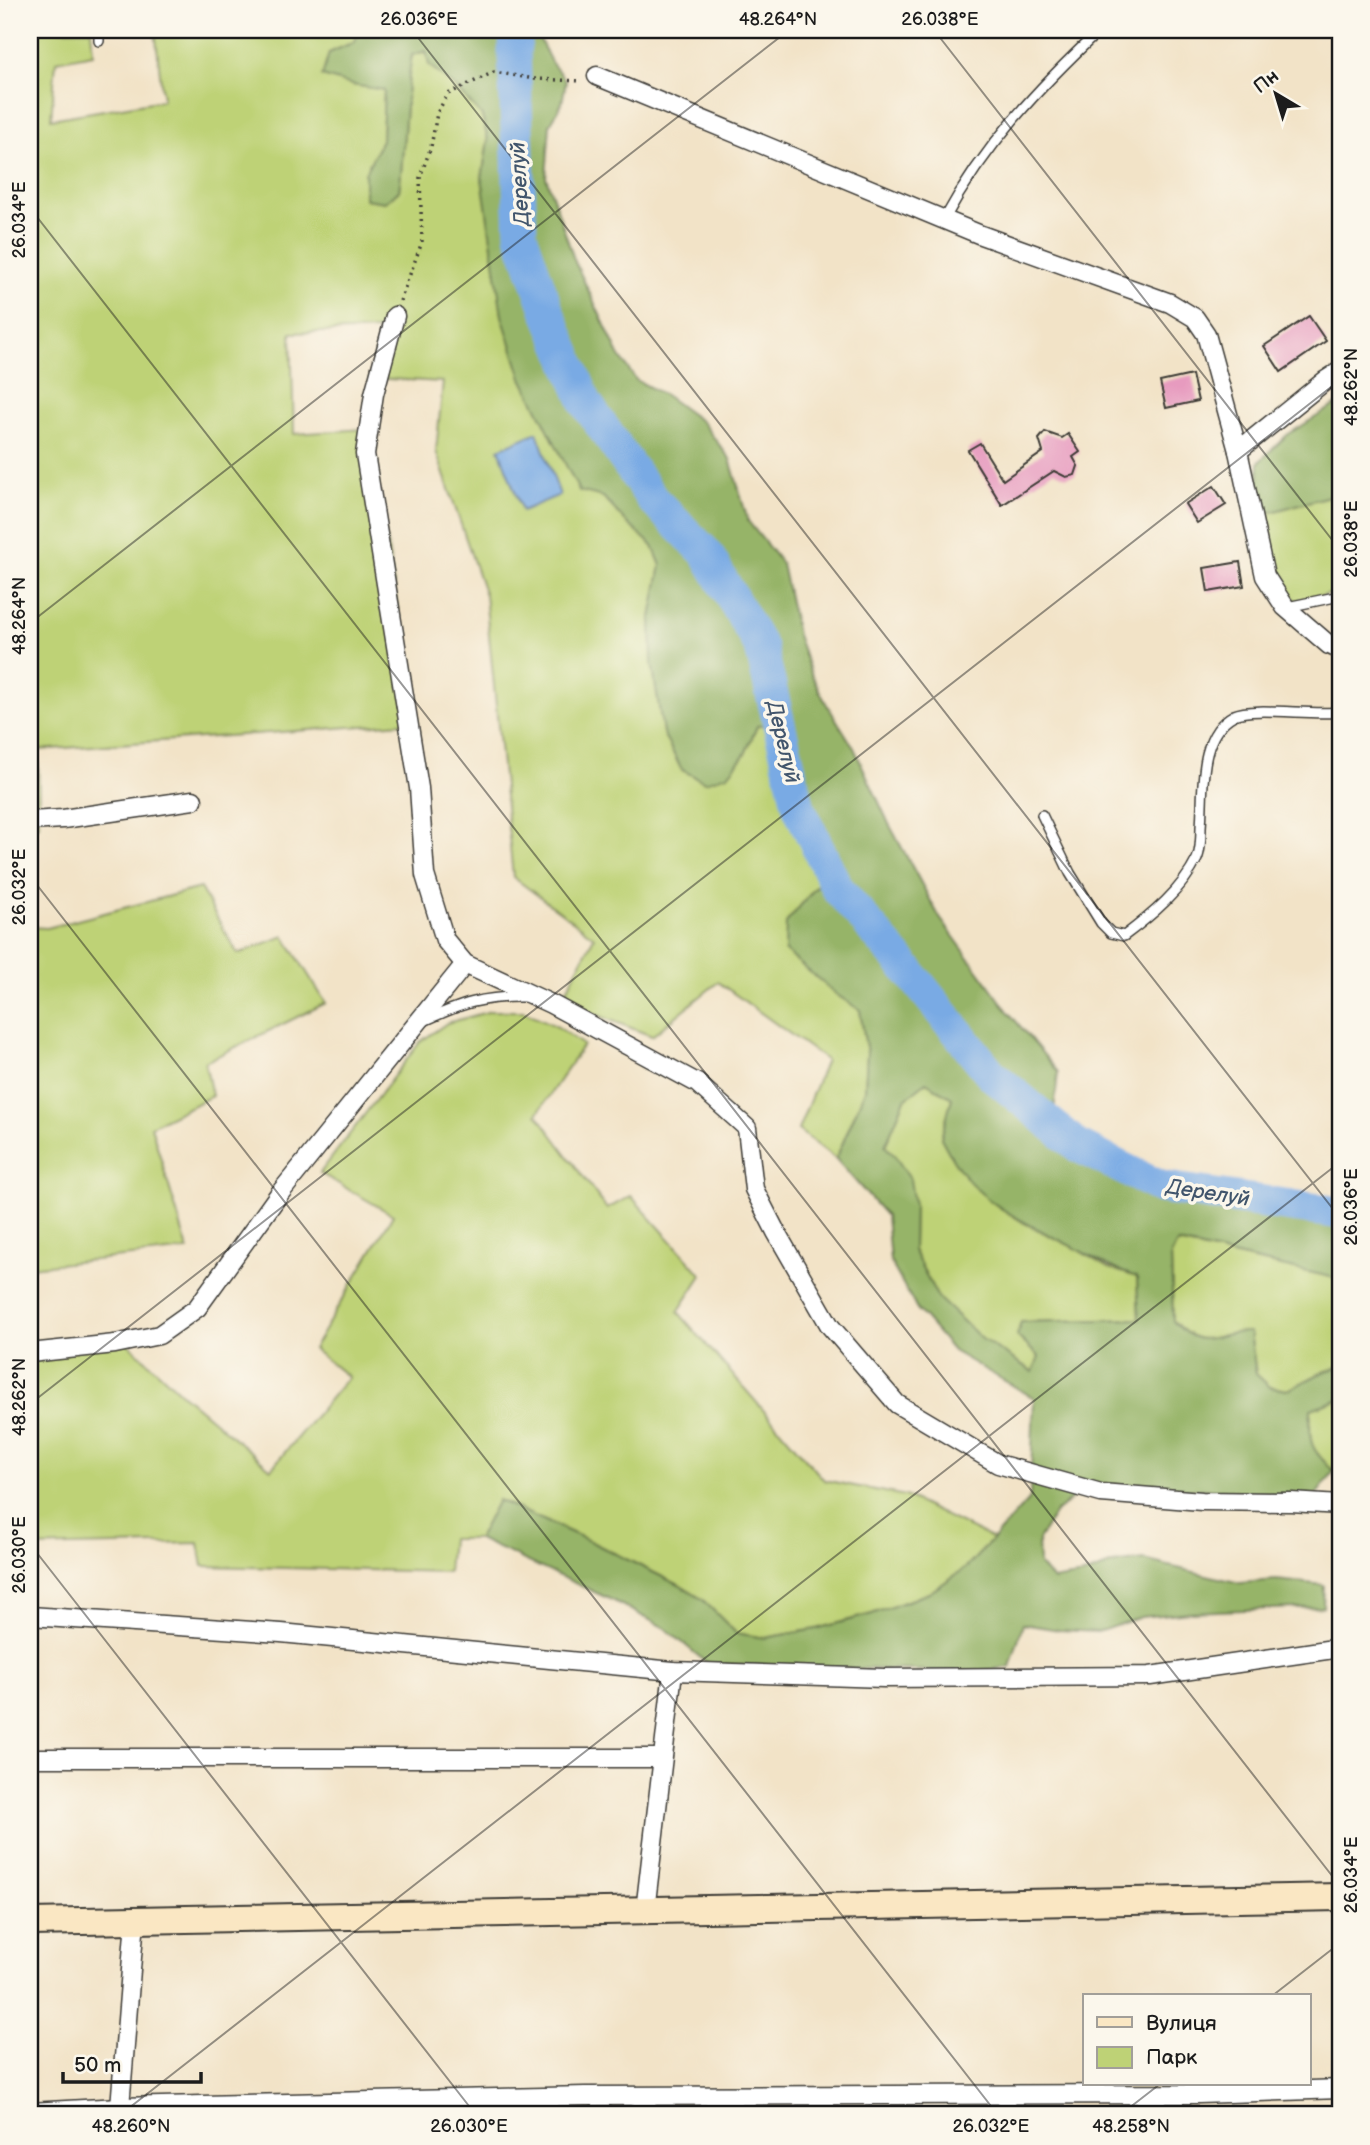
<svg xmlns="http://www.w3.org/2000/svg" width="1370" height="2145" viewBox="0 0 1370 2145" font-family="'Balsamiq Sans',sans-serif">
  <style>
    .green { fill: #bed276; stroke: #6d7749; stroke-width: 2 }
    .forest { fill: #96b467; stroke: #596842; stroke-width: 2; fill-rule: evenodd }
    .water { fill: #79aae4; stroke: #4a6380; stroke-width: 2 }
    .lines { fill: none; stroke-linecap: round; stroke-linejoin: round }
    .river { stroke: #79aae4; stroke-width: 33 }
    .building { fill: #e79bbf }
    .service-casing { stroke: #3c3a36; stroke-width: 12 }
    .minor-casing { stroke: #3c3a36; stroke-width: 21 }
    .secondary-casing { stroke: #3c3a36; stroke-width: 30 }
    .path { stroke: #3c3a36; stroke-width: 3.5; stroke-dasharray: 2 5; stroke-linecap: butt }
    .service { stroke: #fff; stroke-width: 9 }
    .minor { stroke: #fff; stroke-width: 18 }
    .secondary { stroke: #fae7c3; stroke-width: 26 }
    .ticks { fill: none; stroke: #1c1c1c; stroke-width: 2; stroke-opacity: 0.45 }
    .labels { text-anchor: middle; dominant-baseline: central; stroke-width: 7; stroke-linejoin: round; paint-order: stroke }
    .water-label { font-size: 21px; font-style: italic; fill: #41556c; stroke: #fbf7ec }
    .neatline { fill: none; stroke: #1c1c1c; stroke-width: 2.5 }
    .ticks-label { font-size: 18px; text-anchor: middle; fill: #1c1c1c }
  </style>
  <rect width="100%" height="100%" fill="#fbf7ec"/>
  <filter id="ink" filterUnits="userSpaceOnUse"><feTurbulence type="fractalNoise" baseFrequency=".0143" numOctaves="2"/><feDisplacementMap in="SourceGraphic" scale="14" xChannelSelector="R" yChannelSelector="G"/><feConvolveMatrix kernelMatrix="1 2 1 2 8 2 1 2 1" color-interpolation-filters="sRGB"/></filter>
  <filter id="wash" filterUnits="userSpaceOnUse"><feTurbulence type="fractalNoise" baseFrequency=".00686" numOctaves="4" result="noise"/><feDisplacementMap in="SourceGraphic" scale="28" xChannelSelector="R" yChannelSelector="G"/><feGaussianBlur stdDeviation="1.57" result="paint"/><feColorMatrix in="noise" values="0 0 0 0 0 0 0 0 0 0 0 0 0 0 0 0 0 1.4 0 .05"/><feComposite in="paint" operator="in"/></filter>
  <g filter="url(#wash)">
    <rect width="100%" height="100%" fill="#f2e3c7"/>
    <g class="green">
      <path d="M30 30H91L93 54 56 61 51 119 163 100 155 30H358L354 42 329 53 352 85 384 89 382 140 365 173V199L385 202 399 191C405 146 404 100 412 55L426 51 430 65 456 88 482 116 488 140 482 178 491 228 603 496 625 521 653 546 661 566 651 618 663 733 681 769 705 782 745 754 757 726 784 725 808 797 825 838 832 868 786 923 837 995 860 1010 867 1053 865 1090 836 1159 798 1130 826 1060 718 982 652 1036 561 1001 594 937 513 877 485 595 436 451 443 382 370 378 381 330 291 333 294 434 378 428 374 462 416 722 38 750 39 825 30 826Z"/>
      <polygon points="1340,493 1340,592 1296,601 1271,571 1257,516"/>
      <polygon points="200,888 238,954 284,936 326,1003 205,1062 212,1096 151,1126 188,1250 30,1267 30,927 47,928"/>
      <polygon points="491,1011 524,1011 558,1027 583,1045 537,1114 607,1209 631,1196 702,1275 678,1312 824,1480 905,1496 993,1539 967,1567 929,1593 872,1614 816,1629 765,1638 736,1633 702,1599 677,1584 579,1536 498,1500 478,1539 451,1539 448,1572 203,1566 199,1543 30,1547 30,1344 119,1335 181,1393 271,1469 348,1377 313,1349 393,1215 320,1173 420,1042 447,1023"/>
      <polygon points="926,1082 952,1098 941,1138 995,1204 1024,1223 1073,1247 1108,1268 1137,1277 1139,1319 1021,1322 1017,1336 1039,1357 1034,1372 982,1339 938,1298 913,1250 914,1205 885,1146 905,1099"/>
      <path d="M1177 1243 1340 1279V1366L1319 1374 1288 1390 1270 1387 1256 1374 1250 1333C1213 1330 1205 1355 1173 1321L1171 1254Z"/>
      <path d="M1340 1399V1471H1334C1308 1446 1309 1444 1311 1409Z"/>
    </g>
    <g class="forest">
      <path d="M358 30H541L538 36 551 62 566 81 562 103 550 125 546 177 575 262 619 355 636 380 665 395 702 422 730 459 748 521 782 564 797 635 812 676 826 703 854 748 889 824 940 918 1010 1014 1058 1072 1054 1112 1060 1135 1104 1167 1147 1192 1340 1222V1279L1178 1243 1171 1254 1173 1321C1205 1355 1213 1330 1250 1332L1256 1374 1270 1387 1288 1390 1319 1374 1340 1366V1399L1311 1409C1309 1444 1308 1446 1334 1471L1313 1499 1198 1489 1135 1493 1090 1483 1055 1513 1038 1540 1039 1565 1053 1580 1084 1575 1113 1564 1144 1560 1240 1583 1276 1580 1324 1585 1323 1607 1190 1612 1141 1617 1098 1632 1059 1630 1023 1624 1010 1667 973 1672 708 1664 665 1628 614 1601 478 1539 498 1500 579 1536 677 1584 702 1599 736 1633 765 1638 816 1629 872 1614 929 1593 967 1567 993 1539 1030 1498 1034 1398 953 1351 917 1309 890 1261 886 1216 836 1159 865 1090 867 1053 860 1010 837 995 785 951 786 923 832 868 825 838 808 797 784 725 757 726 745 754 728 775 705 782 682 770 663 733 652 663 651 618 661 565 653 546 625 521 603 497 579 491 522 378 502 316 482 178 488 140 482 116 456 88 429 65 426 51 412 55C404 100 405 146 399 191L385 202 365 199V173L382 140 384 90 352 85 322 76 329 53 354 42ZM926 1082 952 1098 941 1138C947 1149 953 1161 961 1171 988 1209 1033 1226 1073 1247 1097 1260 1110 1268 1137 1277L1139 1319 1021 1322 1017 1336 1039 1357 1033 1372 982 1339 938 1298 913 1250 914 1205 910 1179 895 1156 885 1146 905 1099Z"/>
      <polygon points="1340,402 1340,493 1257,516 1259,462 1287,435"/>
    </g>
    <polygon class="water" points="537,432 560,495 522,511 499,449"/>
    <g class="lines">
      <polyline class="river" points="518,30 514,51 521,235 548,312 586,403 653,500 707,554 761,648 799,808 837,888 907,969 992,1075 1078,1146 1160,1187 1340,1213"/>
    </g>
    <g id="blocks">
      <g class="building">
        <polygon points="1309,316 1326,341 1281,372 1264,346"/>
        <polygon points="1192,375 1198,401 1166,408 1160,382"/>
        <polygon points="1045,432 1062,438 1068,434 1080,452 1073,457 1078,466 1075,475 1066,477 1054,471 1002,505 968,450 980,443 1003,480 1043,452 1039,439"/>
        <polygon points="1214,486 1226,505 1197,523 1185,504"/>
        <polygon points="1240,562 1244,586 1208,592 1204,568"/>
      </g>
    </g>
  </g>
  <g filter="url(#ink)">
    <use href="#blocks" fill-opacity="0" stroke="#3c3a36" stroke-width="2"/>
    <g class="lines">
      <g class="service-casing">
        <g id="service">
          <polyline points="99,30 99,41"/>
          <path d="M944 220C984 146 1039 87 1100 30"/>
          <polyline points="1287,607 1340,596"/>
          <path d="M1042 815 1070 873 1101 923 1111 933 1124 936C1152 915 1182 890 1197 859 1201 850 1201 837 1201 827 1204 792 1197 735 1234 715 1253 706 1315 716 1340 712"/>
          <path d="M424 1021C461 1004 483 996 525 997"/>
        </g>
      </g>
      <g class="minor-casing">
        <g id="minor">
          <polyline points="597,76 981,235 1170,303 1195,318 1206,334 1238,451"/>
          <polyline points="395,316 374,394 365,454 419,788 425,875 445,940 465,964 551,1004 697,1083 747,1128 754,1189 776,1232 830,1326 897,1404 998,1464 1101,1493 1202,1501 1291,1502 1340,1505"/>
          <polyline points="1340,371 1326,380 1238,451 1265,576 1285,607 1329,645 1340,650"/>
          <polyline points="30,821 63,819 193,800"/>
          <polyline points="30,1353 115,1344 159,1335 197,1308 280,1193 465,964"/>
          <polyline points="30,1616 281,1633 673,1671 884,1678 1150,1676 1340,1648"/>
          <polyline points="30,1758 662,1758"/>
          <polyline points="645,1911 673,1671"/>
          <polyline points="120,2107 135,1920"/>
          <polyline points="30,2112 120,2107 585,2096 1199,2094 1340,2089"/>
        </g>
      </g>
      <g class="secondary-casing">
        <polyline id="secondary" points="30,1922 1340,1897"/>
      </g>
      <polyline class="path" points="400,301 422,242 420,177 431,147 437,113 448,94 494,72 535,79 582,81"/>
      <use href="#service" class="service"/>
      <use href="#minor" class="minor"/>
      <use href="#secondary" class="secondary"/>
    </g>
  </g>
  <path class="ticks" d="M412 30 1340 1218M934 30 1340 550M30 208 1340 1886M30 623 789 30M30 876 998 2115M30 1404 1340 380M30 1544 476 2115M1272 1996 1340 1943M120 2115 1340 1162M1120 2115 1160 2084"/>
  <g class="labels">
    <g class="water-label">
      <text transform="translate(520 184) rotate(-93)">Дерелуй</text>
      <text transform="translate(783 742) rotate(77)">Дерелуй</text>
      <text transform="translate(1208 1193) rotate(9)">Дерелуй</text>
    </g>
  </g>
  <rect width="1370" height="2145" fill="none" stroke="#fbf7ec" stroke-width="77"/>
  <rect x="1083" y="1994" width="228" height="91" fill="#fbf7ec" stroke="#a29f99" stroke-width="2"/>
  <rect x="1097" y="2017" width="35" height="10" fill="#fae7c3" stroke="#a29f99" stroke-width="2"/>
  <text x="1146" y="2030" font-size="21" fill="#1c1c1c">Вулиця</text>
  <rect x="1097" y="2047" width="35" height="21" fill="#bed276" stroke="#a29f99" stroke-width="2"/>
  <text x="1146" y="2064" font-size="21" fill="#1c1c1c">Парк</text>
  <g transform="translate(1276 94) rotate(322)" stroke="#fbf7ec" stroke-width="5" paint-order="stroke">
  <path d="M0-5L12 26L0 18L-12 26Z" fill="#1c1c1c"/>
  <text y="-10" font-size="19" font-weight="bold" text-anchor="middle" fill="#1c1c1c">Пн</text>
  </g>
  <path d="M63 2072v10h138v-10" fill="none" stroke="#1c1c1c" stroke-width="3.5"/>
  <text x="74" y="2072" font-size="21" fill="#1c1c1c" stroke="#fbf7ec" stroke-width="5" paint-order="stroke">50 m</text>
  <rect x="38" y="38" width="1294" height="2068" class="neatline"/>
  <g class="ticks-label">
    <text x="419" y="25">26.036°E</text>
    <text x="778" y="25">48.264°N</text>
    <text x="940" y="25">26.038°E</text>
    <text transform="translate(19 220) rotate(-90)" y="6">26.034°E</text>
    <text transform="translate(1351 387) rotate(-90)" y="6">48.262°N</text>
    <text transform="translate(1351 539) rotate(-90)" y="6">26.038°E</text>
    <text transform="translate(19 616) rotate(-90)" y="6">48.264°N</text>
    <text transform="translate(19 887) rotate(-90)" y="6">26.032°E</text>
    <text transform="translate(1351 1207) rotate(-90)" y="6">26.036°E</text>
    <text transform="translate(19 1397) rotate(-90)" y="6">48.262°N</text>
    <text transform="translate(19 1555) rotate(-90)" y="6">26.030°E</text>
    <text transform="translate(1351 1875) rotate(-90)" y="6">26.034°E</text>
    <text x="131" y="2132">48.260°N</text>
    <text x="469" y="2132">26.030°E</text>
    <text x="991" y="2132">26.032°E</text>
    <text x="1131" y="2132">48.258°N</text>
  </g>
</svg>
